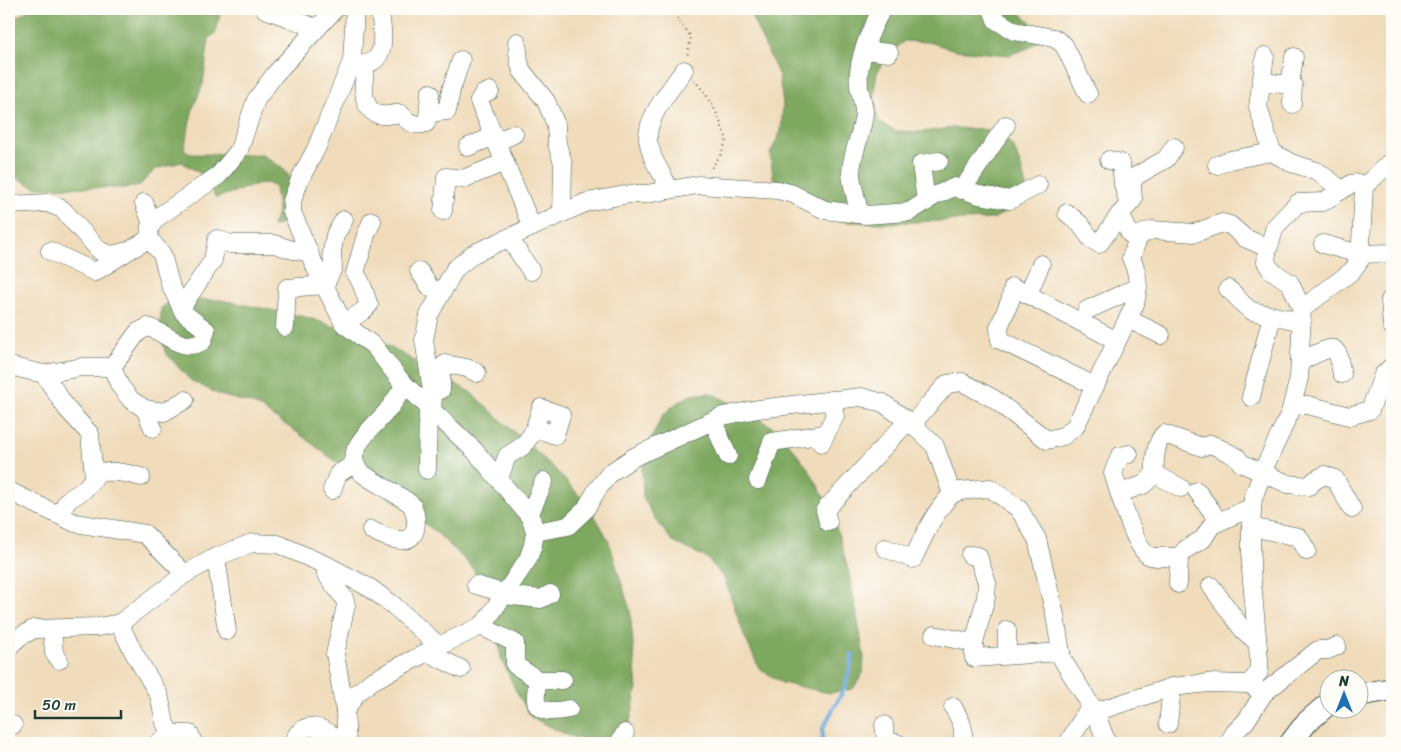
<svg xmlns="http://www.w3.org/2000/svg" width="1401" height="752" viewBox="0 0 1401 752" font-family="Sriracha,sans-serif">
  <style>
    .forest { fill: #7ea75f; stroke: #4e724a }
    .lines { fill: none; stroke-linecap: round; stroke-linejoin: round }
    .stream { stroke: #6dabe0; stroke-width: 4 }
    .minor-casing { stroke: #3e5548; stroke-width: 19 }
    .major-casing { stroke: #3e5548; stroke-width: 24 }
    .path { stroke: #3e5548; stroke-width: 2; stroke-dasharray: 1 4; stroke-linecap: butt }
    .minor { stroke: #fff; stroke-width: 18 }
    .major { stroke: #fff; stroke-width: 22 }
  </style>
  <rect width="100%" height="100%" fill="#fdfcf7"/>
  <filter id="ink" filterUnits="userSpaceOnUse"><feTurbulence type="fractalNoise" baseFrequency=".02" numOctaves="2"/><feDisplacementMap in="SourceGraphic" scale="10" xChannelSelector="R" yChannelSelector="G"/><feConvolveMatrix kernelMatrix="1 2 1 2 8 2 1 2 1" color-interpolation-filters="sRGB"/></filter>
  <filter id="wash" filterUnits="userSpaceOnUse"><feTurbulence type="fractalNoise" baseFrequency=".0096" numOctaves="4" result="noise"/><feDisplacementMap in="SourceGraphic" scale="20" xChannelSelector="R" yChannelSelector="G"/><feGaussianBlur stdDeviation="1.12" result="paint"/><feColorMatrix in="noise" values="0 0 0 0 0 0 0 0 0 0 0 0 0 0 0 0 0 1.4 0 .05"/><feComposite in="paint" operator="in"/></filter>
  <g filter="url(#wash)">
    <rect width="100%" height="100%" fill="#f0dcbb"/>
    <g class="forest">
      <polygon points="29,9 221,9 216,33 209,38 203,84 193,108 184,149 190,154 262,155 283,168 292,181 288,213 280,225 272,226 278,212 275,187 267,183 258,184 216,198 203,175 181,162 156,169 139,186 123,188 35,187 9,174 9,16 20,16"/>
      <path d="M748 9H1016L1046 36 1029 48 1009 55 955 50 929 42 904 41C896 49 885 57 880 67 872 80 874 108 879 122L895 131 923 132 951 128 982 129 1000 133 1014 148 1022 170 1026 188 1018 205 993 219 886 223 849 222 816 212 774 184 770 154 781 131 783 103 779 76Z"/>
      <polygon points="173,300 221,300 306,317 381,342 470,392 553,467 589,506 608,539 630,610 637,689 630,722 619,737 605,741 588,741 567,735 531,717 516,691 501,658 495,618 490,596 470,565 436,532 398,503 348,471 298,433 256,405 220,395 190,380 165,352 160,325 161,308"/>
      <path d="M710 393C731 403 752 412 771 426 776 429 780 435 784 439 841 496 851 582 864 657L863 673 853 689 830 693 782 683 759 668 744 635 725 580 707 558 673 542 655 519 643 497 642 470 650 441 663 415 674 405 690 395Z"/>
    </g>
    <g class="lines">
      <polyline class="stream" points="822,743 823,728 845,687 853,655 851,654"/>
    </g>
  </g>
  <g filter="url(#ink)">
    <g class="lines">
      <g class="minor-casing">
        <g id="minor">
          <polyline points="265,9 316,28"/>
          <polyline points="992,9 996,20 1014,31 1054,38 1064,45 1088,94"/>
          <polyline points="517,42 519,62 522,71 546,101 556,125 557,144 563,163 562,213"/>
          <polyline points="864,50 889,53"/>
          <polyline points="1265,56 1258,107 1272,152"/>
          <path d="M354 64C389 69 383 35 380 12"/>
          <path d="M365 66C364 82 359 111 381 115 387 116 394 113 401 114 408 123 415 127 426 123L428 117 430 93"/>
          <polyline points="1261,82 1293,85 1292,104"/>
          <polyline points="1290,85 1294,57"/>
          <polyline points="490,91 483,94 479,101 532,227"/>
          <polyline points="429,113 447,111 451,90 461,60"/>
          <polyline points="496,142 514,134"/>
          <polyline points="468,147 494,136"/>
          <polyline points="1109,160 1121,163 1123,184 1127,199"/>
          <polyline points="1217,165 1230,160 1272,152 1291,163 1317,171 1342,190"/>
          <path d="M668 190C666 176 656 168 652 155 651 150 648 144 648 139 646 117 672 88 684 70"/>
          <polyline points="962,190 1006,125"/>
          <polyline points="926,202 921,164 939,161"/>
          <polyline points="144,203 152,224"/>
          <polyline points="9,205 48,203 62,209 100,251 112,255 128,251 149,239"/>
          <polyline points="443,211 446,177 463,179 505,162"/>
          <polyline points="1067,213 1080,224 1091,239 1099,244 1120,214 1130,234 1139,238"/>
          <path d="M859 214C858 201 851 185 851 172 852 151 863 133 864 112 864 103 860 94 859 86 856 62 871 29 882 9"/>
          <polyline points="1120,214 1133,200 1132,182 1136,176 1166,159 1174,147"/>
          <polyline points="509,238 531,271"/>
          <polyline points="1323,244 1360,254 1392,253"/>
          <polyline points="50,251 95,272 125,253"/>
          <polyline points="419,271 430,287 440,294"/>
          <path d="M1228 289C1237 295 1242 306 1252 311L1302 322"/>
          <polyline points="1028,294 1041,264"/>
          <polyline points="1390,300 1392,326"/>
          <polyline points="181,308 213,260 217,239 230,244 274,244 293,250 309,252"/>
          <polyline points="1302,309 1290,283 1271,270 1266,262 1267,253 1275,227 1298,203 1323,202 1351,184 1358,183 1364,187"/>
          <polyline points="1087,310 1138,287"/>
          <polyline points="1128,319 1161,335"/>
          <path d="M344 324 363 311 369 305C364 293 363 282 355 273L366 235 372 221"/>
          <polyline points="285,327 287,288 325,285 333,268 332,252 335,235 344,220"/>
          <path d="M1300 361C1310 358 1325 347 1334 349L1338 354 1342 374"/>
          <polyline points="9,366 44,374"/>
          <path d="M112 367 138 332 148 327C169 334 181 353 203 341L206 330 184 313 170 284 162 254 149 239 150 226 158 217 219 175 239 150 256 100 275 74 335 9"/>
          <polyline points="1095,386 1000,340 999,327 1010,301 1013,287 1117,341"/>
          <polyline points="441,390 441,368 445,364 467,368 477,373"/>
          <polyline points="1251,397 1272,316"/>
          <polyline points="1292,406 1308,405 1349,416 1370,410 1383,375 1392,366"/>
          <polyline points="145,409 153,428"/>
          <polyline points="432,410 433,397 424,340 429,315 455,269 473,254 587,202 630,194 646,194 698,185 778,190 793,194 825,210 866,215 909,212 936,195 955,187 979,195 1010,200 1038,185"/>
          <polyline points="713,421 728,456"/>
          <path d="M912 424 947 384 962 382 994 399 1047 440 1063 436 1075 427 1135 304C1139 287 1139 274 1131 258L1139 235 1152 230 1195 233 1222 223 1230 225 1245 238 1263 246 1267 253"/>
          <polyline points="821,443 835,416 831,400"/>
          <path d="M1129 454 1120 456 1113 473C1118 489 1135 548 1148 555 1155 559 1170 556 1179 557"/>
          <polyline points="427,470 428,406"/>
          <path d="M94 473C110 470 125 472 141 477"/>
          <path d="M1155 474C1154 462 1155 443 1164 434L1202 447 1211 444 1237 457 1241 463 1288 484 1309 486 1315 480 1325 475 1335 479 1352 509"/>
          <polyline points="499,479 507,456 523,446 534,431 541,408 561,415 555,435 535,428"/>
          <polyline points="758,480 772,442 825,434"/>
          <polyline points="332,490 338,474 355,463"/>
          <polyline points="9,491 75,523 145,534 185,574"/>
          <polyline points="1197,491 1211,510 1218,522"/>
          <polyline points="1120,493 1143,485 1155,474 1181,488"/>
          <polyline points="59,515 68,500 84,490 94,478 90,434 67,409 44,374 82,367 112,367 120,386 131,400 145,409 164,412 185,400"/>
          <polyline points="529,516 544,481"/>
          <polyline points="828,522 825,510 908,421"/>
          <polyline points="1251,527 1299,537 1307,551"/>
          <path d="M371 530C381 535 391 540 402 540 420 540 417 516 412 505 397 493 378 485 363 474 337 454 375 426 387 411 394 403 399 394 405 385"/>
          <polyline points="535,532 568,526 585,510 597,490 610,473 634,457 723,416 758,409 861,397 883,403 912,424 935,446 952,494 960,491 990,488 1019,509 1037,539 1055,615 1062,659 1095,712 1107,743"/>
          <path d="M885 548 913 559C924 536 933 513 952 494"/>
          <polyline points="970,555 978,556 987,583 986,597 974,643 974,658 1061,652"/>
          <polyline points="216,557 227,631"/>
          <polyline points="328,566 326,574 344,598 346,605 335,654 345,711 347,743"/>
          <polyline points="1178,584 1179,557 1186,549 1203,539 1212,525 1252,507"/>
          <polyline points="476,585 496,591 503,595 541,599 550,594"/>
          <polyline points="1211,586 1243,630 1257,642"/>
          <polyline points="119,623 134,653 159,695 165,723 170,734 190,734 193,743"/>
          <polyline points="481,626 515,643 515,665 538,680 563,680"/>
          <polyline points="52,629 54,653 59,660"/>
          <polyline points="934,635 974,643"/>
          <polyline points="9,647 19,637 34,629 98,627 120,623 185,574 216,557 252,543 278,544 328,566 370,588 393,605 439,646"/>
          <polyline points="427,652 461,669"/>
          <polyline points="1007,655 1007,630"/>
          <path d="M538 680C537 686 535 695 536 701 538 715 560 711 569 709"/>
          <polyline points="1249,684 1264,693 1318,650 1328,650 1337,646"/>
          <path d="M953 707C960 719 967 730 961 743"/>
          <polyline points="345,711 356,694 372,681 439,646 481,626 486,621 528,559 533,545 535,532 531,518 475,451 401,381 374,346 344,324 316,269 292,212 292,201 300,179 316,149 352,61 355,9"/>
          <polyline points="1095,712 1172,687 1208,683 1249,684 1259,672 1259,659 1251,570 1251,527 1253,498 1266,464 1290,413 1299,378 1302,309 1352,271 1360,260 1364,187 1392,160"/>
          <polyline points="9,724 13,725"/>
          <polyline points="1168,724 1172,687"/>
          <polyline points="884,725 886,741 897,743"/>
          <path d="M294 740C304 716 329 730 341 743"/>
          <polyline points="158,743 170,734"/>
          <polyline points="619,743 625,733"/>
          <polyline points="1068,743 1091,705"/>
          <polyline points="1228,743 1235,732 1246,721 1264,693"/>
        </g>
      </g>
      <g class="major-casing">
        <g id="major">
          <polyline points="1358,695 1392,689"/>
          <polyline points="1291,743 1306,723 1328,704"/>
        </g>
      </g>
      <g class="path">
        <polyline points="673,9 675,15 691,37 687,57"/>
        <path d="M694 80C712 99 718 116 727 140L720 156 709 171"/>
      </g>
      <use href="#minor" class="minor"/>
      <use href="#major" class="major"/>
    </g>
  </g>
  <rect width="1401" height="752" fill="none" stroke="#fdfcf7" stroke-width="30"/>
  <g transform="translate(1344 694)"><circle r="24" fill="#fdfcf7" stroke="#a4b0a9"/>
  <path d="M0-4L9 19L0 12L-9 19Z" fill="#1f6fb2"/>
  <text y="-8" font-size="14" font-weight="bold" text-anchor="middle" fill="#1f3d34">N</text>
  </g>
  <path d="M35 710v8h86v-8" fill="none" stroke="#1f3d34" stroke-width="2.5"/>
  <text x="42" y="710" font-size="15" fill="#1f3d34" stroke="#fdfcf7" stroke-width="4" paint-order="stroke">50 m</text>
</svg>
